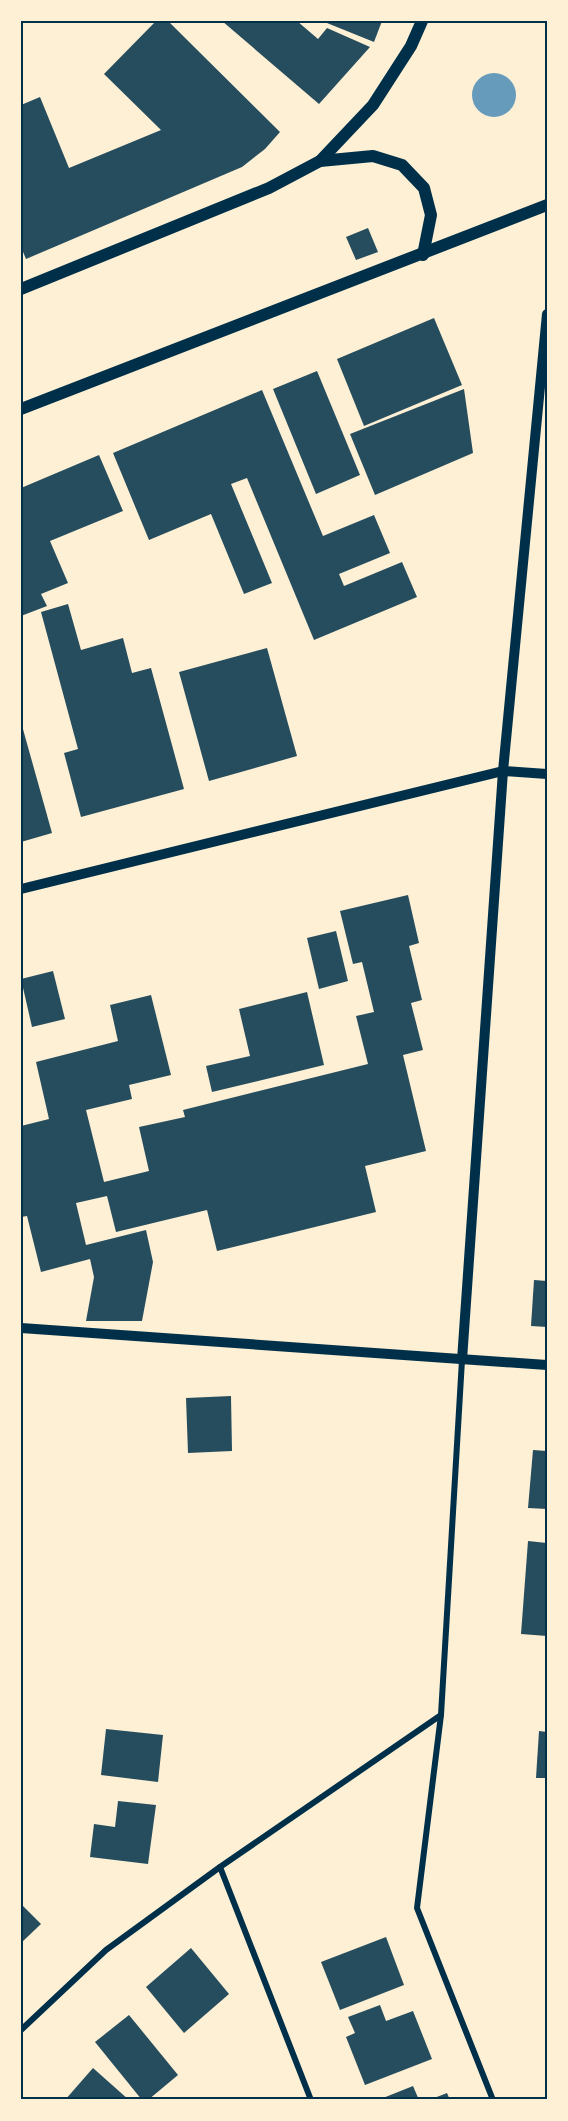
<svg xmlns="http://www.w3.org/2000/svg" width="568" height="2121" viewBox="0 0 568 2121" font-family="'Open Sans',sans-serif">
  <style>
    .water { fill: #669bbc }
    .building { fill: #264d5e }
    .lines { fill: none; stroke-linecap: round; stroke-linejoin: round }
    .minor { stroke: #003049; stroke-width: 6 }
    .tertiary { stroke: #003049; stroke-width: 10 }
    .secondary { stroke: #003049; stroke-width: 12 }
    .neatline { fill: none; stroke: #003049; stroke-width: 2 }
  </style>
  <rect width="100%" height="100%" fill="#fdf0d5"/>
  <circle class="water" cx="494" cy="95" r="22"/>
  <g class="building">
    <polygon points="156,21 168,21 280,132 265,149 242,167 26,259 21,247 21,105 40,97 69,168 161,130 104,74"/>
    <polygon points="222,21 297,21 318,39 327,28 370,47 319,104"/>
    <polygon points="322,21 382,21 374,42"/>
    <polygon points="368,228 378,252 356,260 346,237"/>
    <polygon points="434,318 462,385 364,426 337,359"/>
    <polygon points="317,371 360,475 316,494 273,389"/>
    <polygon points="464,389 473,453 375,495 350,434"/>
    <polygon points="262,390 323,536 374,515 390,553 339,574 344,586 402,562 417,597 314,640 247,478 231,484 272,583 244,594 211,514 149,540 113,453"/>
    <polygon points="99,455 123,511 50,541 68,583 41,594 47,606 21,616 21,488"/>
    <polygon points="68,604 81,650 123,638 132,673 151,668 184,789 81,817 64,753 78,749 41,612"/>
    <polygon points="267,648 297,756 209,781 179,672"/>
    <polygon points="21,722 52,833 21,842"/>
    <polygon points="408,895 419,943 409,946 422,1000 411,1003 423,1050 403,1055 426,1151 365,1166 376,1212 217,1251 207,1210 116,1232 107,1196 76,1203 86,1245 146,1230 153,1262 142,1321 86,1321 94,1277 90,1259 41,1272 27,1216 21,1217 21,1126 49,1119 36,1062 118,1041 110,1005 151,995 171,1075 129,1085 132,1099 86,1110 104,1182 149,1171 139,1127 185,1117 183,1110 368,1064 356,1016 374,1012 362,962 353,964 340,911"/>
    <polygon points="336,931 348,981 319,989 307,938"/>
    <polygon points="53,971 65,1019 32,1027 21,979"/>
    <polygon points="307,992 324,1065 212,1092 206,1066 250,1056 239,1009"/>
    <polygon points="534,1280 547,1281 547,1327 531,1326"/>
    <polygon points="231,1396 232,1451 188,1453 186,1398"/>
    <polygon points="533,1450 547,1451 547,1509 528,1508"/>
    <polygon points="528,1541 547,1543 547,1636 521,1634"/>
    <polygon points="106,1729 163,1735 158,1782 101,1775"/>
    <polygon points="539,1731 547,1732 547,1778 536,1778"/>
    <polygon points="118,1801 156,1805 148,1864 90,1857 94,1824 115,1827"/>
    <polygon points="21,1904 41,1924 21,1943"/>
    <polygon points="386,1937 404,1985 340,2010 321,1962"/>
    <polygon points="191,1948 229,1994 184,2033 146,1987"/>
    <polygon points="380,2005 386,2021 413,2011 432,2059 365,2085 346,2037 355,2033 348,2017"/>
    <polygon points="129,2015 178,2075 148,2100 142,2100 95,2042"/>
    <polygon points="93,2068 129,2100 65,2100"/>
    <polygon points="413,2086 419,2100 383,2100 383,2098"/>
    <polygon points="447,2093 450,2100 429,2100"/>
  </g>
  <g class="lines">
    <g class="minor">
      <polyline points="441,1715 417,1908 493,2100"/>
      <polyline points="220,1867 311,2100"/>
      <polyline points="21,2030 106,1950 220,1867 441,1715 462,1360"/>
    </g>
    <g class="tertiary">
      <polyline points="21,889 503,771 547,774"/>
      <polyline points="21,1328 547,1365"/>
      <polyline points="462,1360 503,771 547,314"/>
    </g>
    <g class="secondary">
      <polyline points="320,161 373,156 402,165 424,188 431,215 423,255"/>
      <polyline points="21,289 269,188 320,161 373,105 411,46 422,21"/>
      <polyline points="21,409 547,205"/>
    </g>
  </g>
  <rect width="568" height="2121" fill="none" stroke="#fdf0d5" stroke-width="45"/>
  <rect x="22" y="22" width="524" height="2076" class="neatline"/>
</svg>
